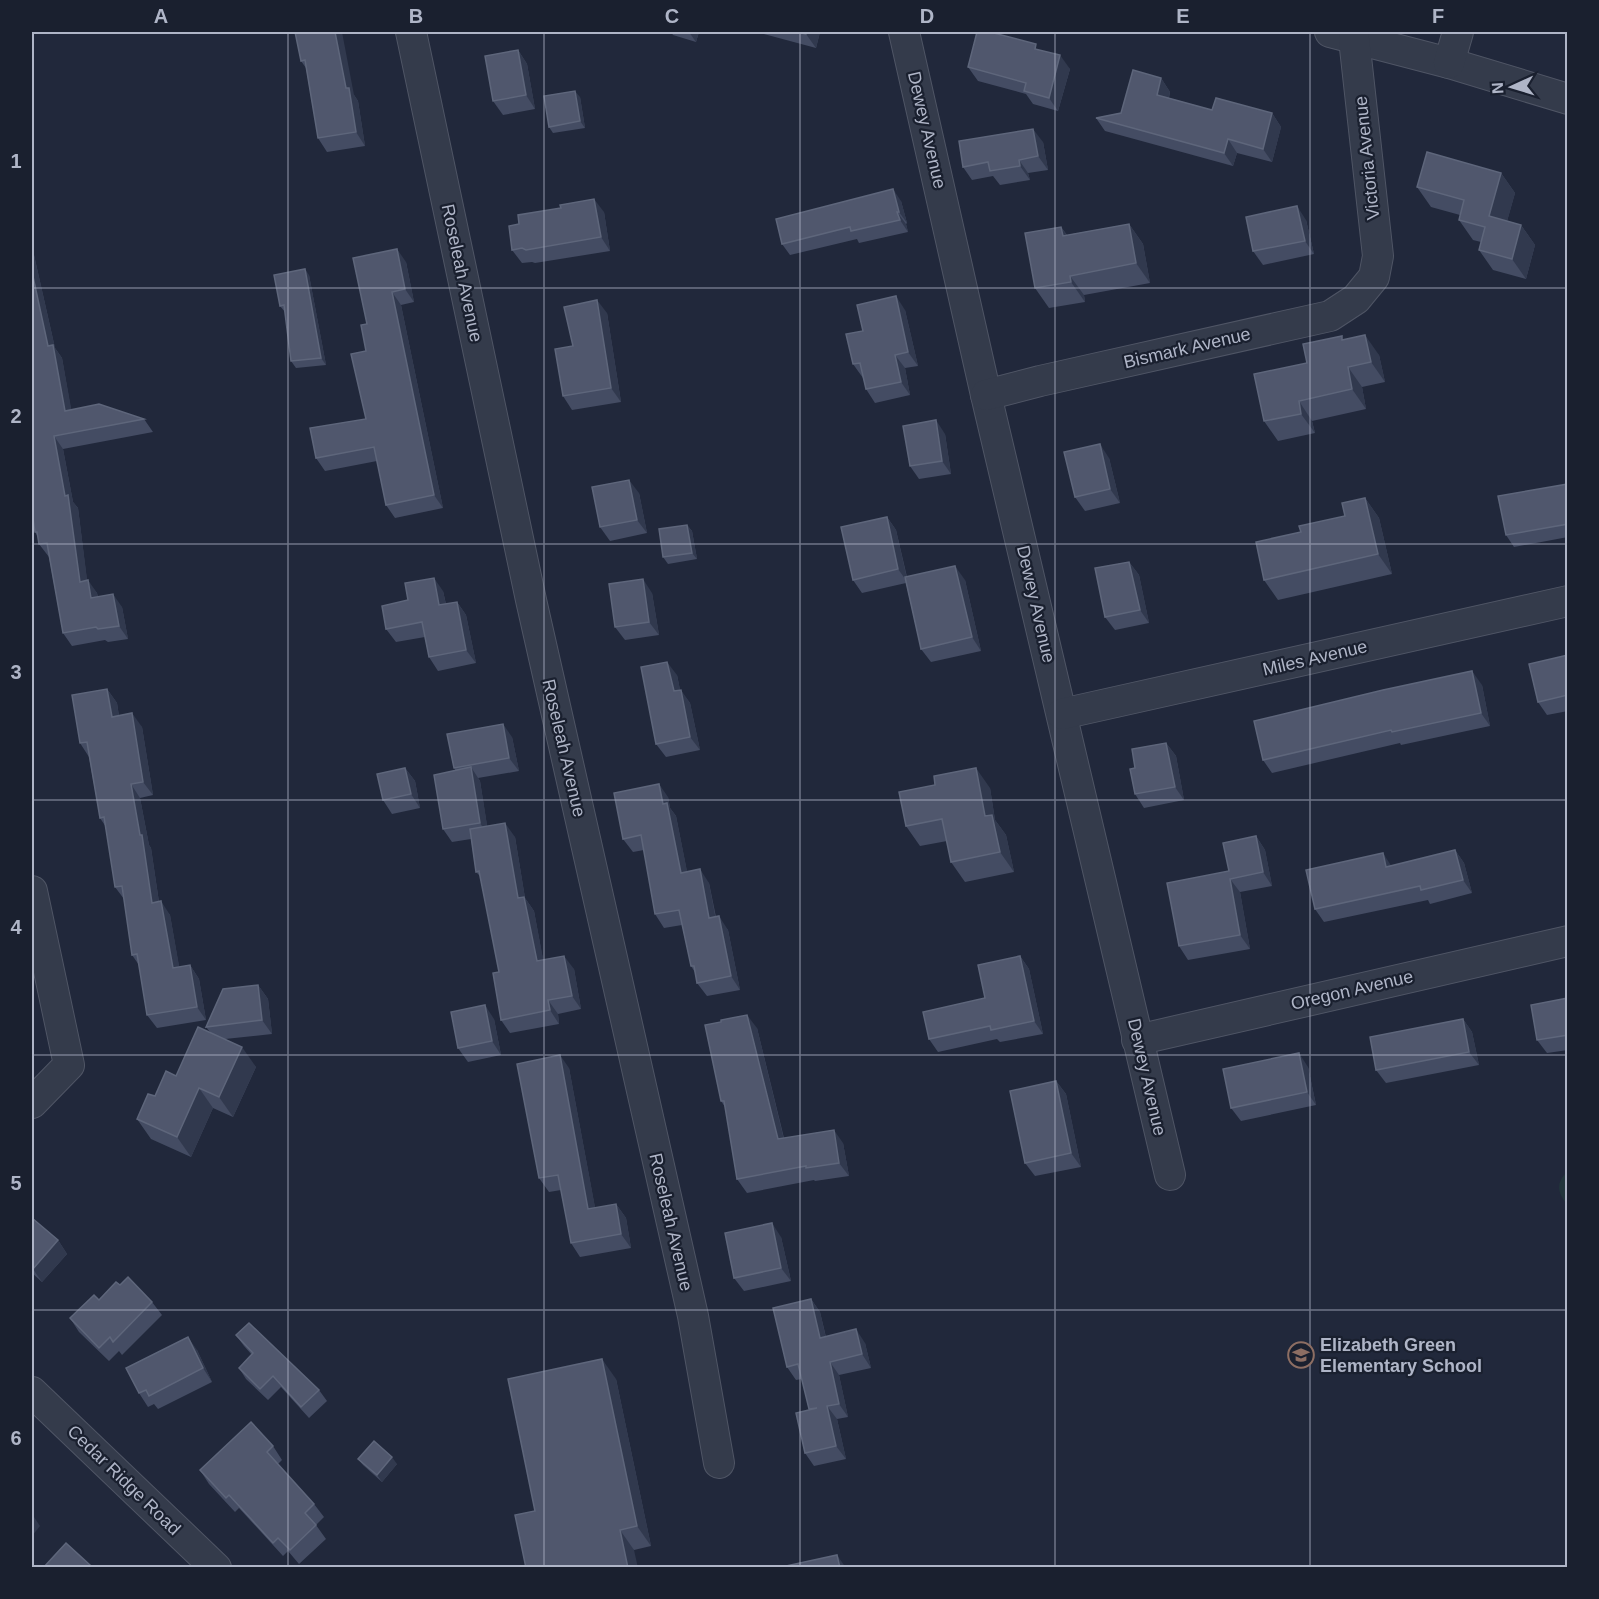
<svg xmlns="http://www.w3.org/2000/svg" width="1599" height="1599" viewBox="0 0 1599 1599" font-family="Arial,sans-serif">
  <style>
    .green { fill: #22353c }
    .lines { fill: none; stroke-linecap: round; stroke-linejoin: round }
    .minor-casing { stroke: #4f5565; stroke-width: 32 }
    .minor { stroke: #343b4b; stroke-width: 30 }
    .wall { fill: #444c63 }
    .shaded-wall { fill: #31394e }
    .building { fill: #50576d; stroke: #5e667b; stroke-width: 1.5 }
    .grid { fill: none; stroke: #afb5c7; stroke-width: 1.5; stroke-opacity: 0.55 }
    .labels { text-anchor: middle; dominant-baseline: central; stroke-width: 4.5; stroke-linejoin: round; paint-order: stroke }
    .street-label { font-size: 18px; fill: #afb5c7; stroke: #1a202f }
    .poi-label { font-size: 18px; font-weight: bold; fill: #afb5c7; stroke: #1a202f; text-anchor: start }
    .neatline { fill: none; stroke: #afb5c7; stroke-width: 2 }
    .grid-label { font-size: 20px; text-anchor: middle; font-weight: bold; fill: #afb5c7 }
  </style>
  <rect width="100%" height="100%" fill="#21283b"/>
  <path class="green" d="M1567 1172V1204C1557 1193 1556 1182 1567 1172Z"/>
  <g class="lines">
    <g class="minor-casing">
      <g id="minor">
        <polyline points="411,32 531,600 693,1316 719,1463"/>
        <polyline points="904,32 986,395 1170,1175"/>
        <polyline points="1330,32 1449,63 1568,99"/>
        <polyline points="1449,63 1458,32"/>
        <polyline points="986,395 1040,381 1330,316 1356,299 1374,277 1378,256 1354,39"/>
        <polyline points="1062,714 1568,601"/>
        <polyline points="32,891 69,1065 32,1103"/>
        <polyline points="1137,1040 1568,941"/>
        <polyline points="32,1392 216,1568"/>
      </g>
    </g>
    <use href="#minor" class="minor"/>
  </g>
  <g class="wall">
    <polygon points="295,32 354,95 358,101 365,146 327,152 318,138 306,68 301,61"/>
    <polygon points="671,32 699,32 696,42 673,35"/>
    <polygon points="756,32 820,32 816,48"/>
    <polygon points="518,50 527,64 535,109 503,115 493,101"/>
    <polygon points="1041,50 1070,69 1058,111 1033,104 1026,94 978,81 968,67"/>
    <polygon points="1161,78 1170,92 1169,98 1212,110 1272,113 1281,127 1272,162 1237,153 1233,166 1105,131 1096,118 1121,113"/>
    <polygon points="580,97 585,128 553,133 549,127"/>
    <polygon points="1043,142 1048,170 1028,173 1030,180 1000,185 993,176 972,180 963,167"/>
    <polygon points="1501,173 1515,193 1507,221 1521,225 1535,245 1526,279 1493,270 1479,250 1481,242 1473,240 1459,220 1460,215 1431,207 1417,187"/>
    <polygon points="901,201 907,223 906,224 908,232 859,243 857,239 790,255 782,244"/>
    <polygon points="604,212 610,251 535,263 532,262 522,263 512,250"/>
    <polygon points="1306,220 1314,254 1263,265 1253,251"/>
    <polygon points="1129,224 1143,244 1150,283 1084,295 1085,302 1049,308 1035,288 1061,227 1067,235"/>
    <polygon points="32,252 34,255 55,348 62,358 71,410 144,419 153,432 63,449 73,502 78,508 87,581 97,593 98,597 122,607 128,639 108,642 105,640 72,646 63,633 49,557 39,544 38,537 35,532 32,512"/>
    <polygon points="406,262 414,302 401,305 443,508 395,518 386,505 377,461 325,471 316,458 366,419 366,351"/>
    <polygon points="309,275 326,365 296,368 291,361 285,312 280,306"/>
    <polygon points="905,310 918,366 905,368 910,395 875,403 866,389 863,378 853,364 863,331"/>
    <polygon points="607,313 621,402 572,410 563,396 573,346"/>
    <polygon points="1344,339 1379,355 1385,382 1362,387 1366,409 1312,421 1315,433 1278,441 1264,421 1307,363"/>
    <polygon points="945,434 951,474 919,479 910,466"/>
    <polygon points="1109,458 1120,503 1085,511 1075,497"/>
    <polygon points="1568,484 1568,537 1514,547 1506,535"/>
    <polygon points="639,493 647,533 610,541 600,527"/>
    <polygon points="1365,498 1379,518 1392,574 1278,600 1264,580 1301,532 1345,516"/>
    <polygon points="887,517 896,530 907,577 965,580 981,651 931,662 921,649 906,583 862,593 853,580"/>
    <polygon points="687,525 692,531 697,559 668,564 663,557"/>
    <polygon points="1129,562 1139,575 1149,623 1115,630 1105,617"/>
    <polygon points="443,591 446,604 457,602 466,615 476,663 438,671 429,657 425,637 396,642 386,629 408,600"/>
    <polygon points="652,593 659,635 625,640 615,627"/>
    <polygon points="1568,655 1568,711 1547,715 1538,702"/>
    <polygon points="677,675 680,690 690,703 700,750 666,757 656,744"/>
    <polygon points="1482,685 1490,726 1401,745 1400,743 1272,773 1263,760"/>
    <polygon points="107,689 117,703 119,716 142,727 153,795 140,798 149,845 151,848 159,902 170,915 179,967 190,965 199,979 206,1020 157,1028 147,1015 139,965 132,955 124,899 115,887 106,827 100,818 89,757 80,743"/>
    <polygon points="512,737 519,771 478,778 480,781 487,826 515,837 525,898 534,911 543,960 574,969 581,1009 558,1014 559,1024 510,1033 501,1020 499,972 480,876 476,872 471,839 452,842 443,829 456,771 454,768"/>
    <polygon points="1166,743 1176,756 1184,800 1144,808 1135,794 1135,768"/>
    <polygon points="405,768 415,781 420,808 392,814 383,800"/>
    <polygon points="990,788 995,820 1006,835 1014,872 965,882 951,862 947,841 920,846 906,826"/>
    <polygon points="668,797 670,808 676,816 687,872 709,883 716,917 728,930 740,990 707,996 697,983 696,974 691,966 682,925 664,928 655,914 644,850 633,852 623,839"/>
    <polygon points="1256,836 1265,850 1272,886 1240,892 1250,949 1188,960 1179,946 1229,871"/>
    <polygon points="1455,850 1464,863 1472,893 1430,904 1428,900 1324,922 1315,909 1391,866"/>
    <polygon points="1020,956 1029,969 1043,1034 1000,1042 997,1039 938,1052 929,1039 985,998"/>
    <polygon points="258,985 268,999 272,1034 225,1039 256,1067 233,1117 213,1108 191,1157 151,1139 137,1119 155,1096 176,1076 210,1032 206,1027"/>
    <polygon points="1568,998 1568,1050 1547,1053 1537,1040"/>
    <polygon points="494,1019 501,1055 468,1062 458,1048"/>
    <polygon points="1463,1019 1472,1032 1479,1065 1386,1083 1376,1070"/>
    <polygon points="757,1028 784,1138 843,1143 849,1176 815,1181 814,1180 747,1193 737,1179 725,1107 721,1101"/>
    <polygon points="1308,1067 1316,1105 1241,1121 1231,1108"/>
    <polygon points="569,1068 595,1208 616,1204 626,1218 631,1248 580,1257 571,1243 561,1190 549,1192 539,1178"/>
    <polygon points="1056,1081 1066,1094 1081,1167 1035,1176 1025,1163"/>
    <polygon points="32,1218 58,1240 67,1254 42,1282 32,1273"/>
    <polygon points="781,1237 791,1281 744,1291 734,1278"/>
    <polygon points="120,1285 152,1302 162,1315 122,1355 119,1351 109,1361 79,1332 70,1318 99,1300"/>
    <polygon points="811,1299 820,1312 826,1337 865,1343 871,1368 839,1375 848,1417 837,1419 846,1459 814,1466 805,1453 809,1410 802,1379 796,1380 787,1367"/>
    <polygon points="236,1335 319,1390 327,1401 309,1418 281,1387 268,1400 246,1379 239,1368 252,1355 244,1346"/>
    <polygon points="197,1350 212,1382 158,1409 154,1404 148,1407 139,1393"/>
    <polygon points="616,1379 651,1546 634,1550 535,1511"/>
    <polygon points="273,1446 282,1460 278,1464 314,1504 324,1517 316,1525 326,1539 299,1564 288,1551 283,1556 239,1508 235,1512 209,1484 200,1470"/>
    <polygon points="358,1459 397,1464 382,1482 363,1465"/>
  </g>
  <g class="shaded-wall">
    <polygon points="335,32 342,32 354,95 358,101 365,146 356,132 346,88"/>
    <polygon points="689,32 699,32 696,42"/>
    <polygon points="807,32 820,32 816,48 806,34"/>
    <polygon points="518,50 527,64 535,109 526,95"/>
    <polygon points="1060,55 1070,69 1058,111 1049,98"/>
    <polygon points="1161,78 1170,92 1166,108 1157,95"/>
    <polygon points="575,91 580,97 585,128 580,121"/>
    <polygon points="1272,113 1281,127 1272,162 1263,149"/>
    <polygon points="1033,129 1043,142 1048,170 1038,156"/>
    <polygon points="1228,139 1237,153 1233,166 1224,153"/>
    <polygon points="1019,160 1028,173 1030,180 1020,166"/>
    <polygon points="1501,173 1515,193 1503,236 1489,216"/>
    <polygon points="893,189 901,201 907,223 899,212"/>
    <polygon points="594,199 604,212 610,251 601,237"/>
    <polygon points="1297,206 1306,220 1314,254 1305,241"/>
    <polygon points="897,212 906,224 908,232 900,220"/>
    <polygon points="1129,224 1143,244 1150,283 1136,263"/>
    <polygon points="1521,225 1535,245 1526,279 1512,259"/>
    <polygon points="1061,227 1075,246 1063,236"/>
    <polygon points="397,249 406,262 414,302 405,289"/>
    <polygon points="32,252 34,255 55,348 62,358 74,424 65,411 48,346 32,272"/>
    <polygon points="305,269 309,275 326,365 321,358"/>
    <polygon points="1070,276 1084,295 1085,302 1071,282"/>
    <polygon points="392,292 401,305 443,508 434,495"/>
    <polygon points="896,296 905,310 918,366 908,352"/>
    <polygon points="597,300 607,313 621,402 611,388"/>
    <polygon points="1365,335 1379,355 1385,382 1371,362"/>
    <polygon points="895,355 905,368 910,395 901,382"/>
    <polygon points="1348,367 1362,387 1366,409 1352,389"/>
    <polygon points="1299,401 1312,421 1315,433 1301,414"/>
    <polygon points="936,420 945,434 951,474 942,461"/>
    <polygon points="54,436 63,449 73,502 78,508 89,595 80,582"/>
    <polygon points="1100,444 1109,458 1120,503 1110,489"/>
    <polygon points="629,480 639,493 647,533 637,520"/>
    <polygon points="1365,498 1379,518 1392,574 1378,554"/>
    <polygon points="887,517 896,530 908,583 898,569"/>
    <polygon points="687,525 692,531 697,559 692,553"/>
    <polygon points="1129,562 1139,575 1149,623 1140,610"/>
    <polygon points="955,566 965,580 981,651 972,637"/>
    <polygon points="434,578 443,591 449,619 439,605"/>
    <polygon points="643,579 652,593 659,635 649,622"/>
    <polygon points="88,580 97,593 100,611 91,598"/>
    <polygon points="113,594 122,607 128,639 119,626"/>
    <polygon points="457,602 466,615 476,663 466,650"/>
    <polygon points="667,662 677,675 683,704 674,691"/>
    <polygon points="1472,671 1482,685 1490,726 1481,713"/>
    <polygon points="107,689 117,703 121,730 112,717"/>
    <polygon points="681,690 690,703 700,750 690,737"/>
    <polygon points="132,713 142,727 153,795 143,782"/>
    <polygon points="503,724 512,737 519,771 509,758"/>
    <polygon points="1166,743 1176,756 1184,800 1175,787"/>
    <polygon points="471,767 480,781 489,837 480,823"/>
    <polygon points="405,768 415,781 420,808 411,794"/>
    <polygon points="976,768 990,788 995,820 1006,835 1014,872 1000,852 985,816"/>
    <polygon points="131,784 140,798 149,845 151,848 161,916 152,903"/>
    <polygon points="659,784 668,797 670,808 676,816 690,886 681,873 663,804"/>
    <polygon points="505,823 515,837 525,898 534,911 546,974 537,961 518,898"/>
    <polygon points="1256,836 1265,850 1272,886 1263,872"/>
    <polygon points="1455,850 1464,863 1472,893 1463,880"/>
    <polygon points="1383,853 1392,867 1386,867"/>
    <polygon points="700,869 709,883 718,931 709,918"/>
    <polygon points="1230,879 1240,892 1250,949 1240,935"/>
    <polygon points="161,901 170,915 182,982 173,968"/>
    <polygon points="719,916 728,930 740,990 731,976"/>
    <polygon points="564,956 574,969 581,1009 572,996"/>
    <polygon points="1020,956 1029,969 1043,1034 1034,1021"/>
    <polygon points="190,965 199,979 206,1020 197,1007"/>
    <polygon points="258,985 268,999 272,1034 262,1020"/>
    <polygon points="548,1000 558,1014 559,1024 550,1010"/>
    <polygon points="485,1005 494,1019 501,1055 492,1041"/>
    <polygon points="747,1015 757,1028 787,1152 778,1139"/>
    <polygon points="1463,1019 1472,1032 1479,1065 1469,1052"/>
    <polygon points="242,1047 256,1067 233,1117 219,1097"/>
    <polygon points="1299,1053 1308,1067 1316,1105 1307,1092"/>
    <polygon points="560,1055 569,1068 598,1223 588,1209"/>
    <polygon points="1056,1081 1066,1094 1081,1167 1071,1153"/>
    <polygon points="199,1088 213,1108 191,1157 177,1137"/>
    <polygon points="834,1130 843,1143 849,1176 839,1163"/>
    <polygon points="616,1204 626,1218 631,1248 621,1234"/>
    <polygon points="772,1223 781,1237 791,1281 781,1268"/>
    <polygon points="58,1240 67,1254 42,1282 33,1269"/>
    <polygon points="811,1299 820,1312 829,1351 820,1338"/>
    <polygon points="856,1329 865,1343 871,1368 862,1354"/>
    <polygon points="188,1337 197,1350 212,1382 203,1368"/>
    <polygon points="602,1359 616,1379 651,1546 637,1526"/>
    <polygon points="830,1362 839,1375 848,1417 839,1404"/>
    <polygon points="827,1406 837,1419 846,1459 836,1446"/>
    <polygon points="392,1457 397,1464 382,1482 377,1475"/>
    <polygon points="32,1514 40,1526 32,1536"/>
    <polygon points="620,1530 634,1550 638,1568 628,1568"/>
    <polygon points="837,1555 846,1568 840,1568"/>
  </g>
  <g class="building">
    <polygon points="295,32 335,32 346,88 349,88 356,132 318,138 305,60 301,61"/>
    <polygon points="796,32 807,32 806,34"/>
    <polygon points="977,32 990,32 1036,44 1035,49 1060,55 1049,98 1024,91 1026,83 968,67"/>
    <polygon points="518,50 526,95 493,101 485,56"/>
    <polygon points="1133,70 1161,78 1157,95 1212,110 1216,98 1272,113 1263,149 1228,139 1224,153 1096,118 1121,113"/>
    <polygon points="575,91 580,121 549,127 544,96"/>
    <polygon points="1033,129 1038,156 1019,160 1020,166 990,171 988,162 963,167 959,141"/>
    <polygon points="1427,152 1501,173 1489,216 1521,225 1512,259 1479,250 1485,227 1459,220 1464,200 1417,187"/>
    <polygon points="893,189 899,212 897,212 900,220 851,231 850,227 782,244 776,219"/>
    <polygon points="594,199 601,237 526,250 522,248 512,250 509,226 519,224 518,215 561,208 560,205"/>
    <polygon points="1297,206 1305,241 1253,251 1246,217"/>
    <polygon points="1129,224 1136,263 1070,276 1071,282 1035,288 1025,233 1061,227 1063,236"/>
    <polygon points="397,249 405,289 392,292 434,495 386,505 374,447 316,458 310,428 366,419 351,354 366,351 361,325 367,324 353,258"/>
    <polygon points="305,269 321,358 291,361 284,305 280,306 274,275"/>
    <polygon points="32,272 48,346 53,345 65,411 99,404 144,419 54,436 65,496 68,495 80,582 88,580 91,598 113,594 119,626 98,629 96,627 63,633 47,543 39,544 37,532 35,532 32,512"/>
    <polygon points="896,296 908,352 895,355 901,382 866,389 860,363 853,364 846,334 863,331 857,305"/>
    <polygon points="597,300 611,388 563,396 555,349 573,346 564,307"/>
    <polygon points="1365,335 1371,362 1348,367 1352,389 1299,401 1301,414 1264,421 1254,374 1307,363 1303,344 1342,336 1342,340"/>
    <polygon points="936,420 942,461 910,466 903,426"/>
    <polygon points="1100,444 1110,489 1075,497 1064,452"/>
    <polygon points="629,480 637,520 600,527 592,487"/>
    <polygon points="1568,484 1568,524 1506,535 1498,496"/>
    <polygon points="1365,498 1378,554 1264,580 1256,542 1301,532 1299,526 1345,516 1342,503"/>
    <polygon points="887,517 898,569 853,580 841,527"/>
    <polygon points="687,525 692,553 663,557 659,529"/>
    <polygon points="1129,562 1140,610 1105,617 1095,568"/>
    <polygon points="955,566 972,637 921,649 905,577"/>
    <polygon points="434,578 439,605 457,602 466,650 429,657 422,622 386,629 382,606 408,600 405,583"/>
    <polygon points="643,579 649,622 615,627 609,584"/>
    <polygon points="1568,655 1568,695 1538,702 1529,664"/>
    <polygon points="667,662 674,691 681,690 690,737 656,744 641,667"/>
    <polygon points="1472,671 1481,713 1392,732 1391,730 1263,760 1254,721 1383,690"/>
    <polygon points="107,689 112,717 132,713 143,782 131,784 140,835 142,835 152,903 161,901 173,968 190,965 197,1007 147,1015 137,954 132,955 122,886 115,887 104,817 100,818 87,742 80,743 72,695"/>
    <polygon points="503,724 509,758 454,768 447,734"/>
    <polygon points="1166,743 1175,787 1135,794 1130,769 1135,768 1132,749"/>
    <polygon points="471,767 480,823 443,829 434,775"/>
    <polygon points="405,768 411,794 383,800 377,774"/>
    <polygon points="976,768 985,816 992,815 1000,852 951,862 942,819 906,826 899,792 935,785 934,776"/>
    <polygon points="659,784 663,804 667,803 681,873 700,869 709,918 719,916 731,976 697,983 694,966 691,966 679,910 655,914 641,835 623,839 614,793"/>
    <polygon points="505,823 518,898 524,897 537,961 564,956 572,996 548,1000 550,1010 501,1020 493,973 499,972 479,871 476,872 470,829"/>
    <polygon points="1256,836 1263,872 1230,879 1240,935 1179,946 1167,883 1229,871 1223,843"/>
    <polygon points="1455,850 1463,880 1421,890 1420,886 1315,909 1306,870 1383,853 1386,867"/>
    <polygon points="1020,956 1034,1021 991,1030 990,1026 929,1039 923,1012 985,998 978,965"/>
    <polygon points="258,985 262,1020 206,1027 223,989"/>
    <polygon points="1568,998 1568,1035 1537,1040 1531,1005"/>
    <polygon points="485,1005 492,1041 458,1048 451,1012"/>
    <polygon points="747,1015 778,1139 834,1130 839,1163 806,1168 806,1166 737,1179 724,1101 721,1101 705,1025 721,1022 721,1020"/>
    <polygon points="1463,1019 1469,1052 1376,1070 1370,1037"/>
    <polygon points="198,1027 242,1047 219,1097 199,1088 177,1137 137,1119 148,1094 155,1096 166,1071 176,1076"/>
    <polygon points="1299,1053 1307,1092 1231,1108 1223,1069"/>
    <polygon points="560,1055 588,1209 616,1204 621,1234 571,1243 558,1175 539,1178 517,1064"/>
    <polygon points="1056,1081 1071,1153 1025,1163 1010,1091"/>
    <polygon points="32,1218 58,1240 33,1269 32,1268"/>
    <polygon points="772,1223 781,1268 734,1278 725,1233"/>
    <polygon points="128,1277 152,1302 113,1342 110,1337 99,1348 70,1318 94,1295 99,1300 116,1282 120,1285"/>
    <polygon points="811,1299 820,1338 856,1329 862,1354 830,1362 839,1404 827,1406 836,1446 805,1453 796,1413 817,1408 809,1409 798,1364 787,1367 773,1308"/>
    <polygon points="249,1323 319,1390 301,1407 273,1376 260,1389 239,1368 253,1353 236,1335"/>
    <polygon points="188,1337 203,1368 149,1396 146,1390 139,1393 126,1368"/>
    <polygon points="602,1359 637,1526 620,1530 628,1568 526,1568 515,1515 535,1511 508,1379"/>
    <polygon points="251,1422 273,1446 267,1452 314,1504 305,1513 316,1525 290,1550 278,1538 273,1543 229,1495 226,1498 200,1470"/>
    <polygon points="374,1441 392,1457 377,1475 358,1459"/>
    <polygon points="66,1543 91,1566 90,1568 43,1568"/>
    <polygon points="837,1555 840,1568 781,1568 781,1567"/>
  </g>
  <path class="grid" d="M288 32V1568M544 32V1568M800 32V1568M1055 32V1568M1310 32V1568M32 288H1568M32 544H1568M32 800H1568M32 1055H1568M32 1310H1568"/>
  <defs>
    <g id="school-ring" transform="scale(1.35)"><circle r="9.5" fill="#1a202f" stroke="#8d6e63" stroke-width="1.5"/><path d="M0-5L7-2L0 1L-7-2ZM-4 1L0 2.5L4 1V4Q0 6-4 4Z" fill="#8d6e63"/></g>
  </defs>
  <g fill-rule="evenodd">
    <use href="#school-ring" x="1301" y="1355"/>
  </g>
  <g class="labels">
    <g class="street-label">
      <text transform="translate(927 130) rotate(77)">Dewey Avenue</text>
      <text transform="translate(1367 158) rotate(-96)">Victoria Avenue</text>
      <text transform="translate(462 273) rotate(78)">Roseleah Avenue</text>
      <text transform="translate(1187 348) rotate(-13)">Bismark Avenue</text>
      <text transform="translate(1036 604) rotate(77)">Dewey Avenue</text>
      <text transform="translate(1315 658) rotate(-13)">Miles Avenue</text>
      <text transform="translate(564 748) rotate(77)">Roseleah Avenue</text>
      <text transform="translate(1352 990) rotate(-13)">Oregon Avenue</text>
      <text transform="translate(1147 1077) rotate(77)">Dewey Avenue</text>
      <text transform="translate(671 1222) rotate(77)">Roseleah Avenue</text>
      <text transform="translate(124 1480) rotate(44)">Cedar Ridge Road</text>
    </g>
    <g class="poi-label">
      <text x="1320" y="1345">Elizabeth Green<tspan x="1320" dy="21">Elementary School</tspan></text>
    </g>
  </g>
  <rect width="1599" height="1599" fill="none" stroke="#1a202f" stroke-width="66"/>
  <g transform="translate(1512 87) rotate(266)" stroke="#1a202f" stroke-width="4.5" paint-order="stroke">
  <path d="M0-4.5L10 22L0 15L-10 22Z" fill="#afb5c7"/>
  <text y="-9" font-size="16" font-weight="bold" text-anchor="middle" fill="#afb5c7">N</text>
  </g>
  <rect x="33" y="33" width="1533" height="1533" class="neatline"/>
  <g class="grid-label">
    <text x="161" y="23">A</text>
    <text x="416" y="23">B</text>
    <text x="672" y="23">C</text>
    <text x="927" y="23">D</text>
    <text x="1183" y="23">E</text>
    <text x="1438" y="23">F</text>
    <text x="16" y="168">1</text>
    <text x="16" y="423">2</text>
    <text x="16" y="679">3</text>
    <text x="16" y="934">4</text>
    <text x="16" y="1190">5</text>
    <text x="16" y="1445">6</text>
  </g>
</svg>
